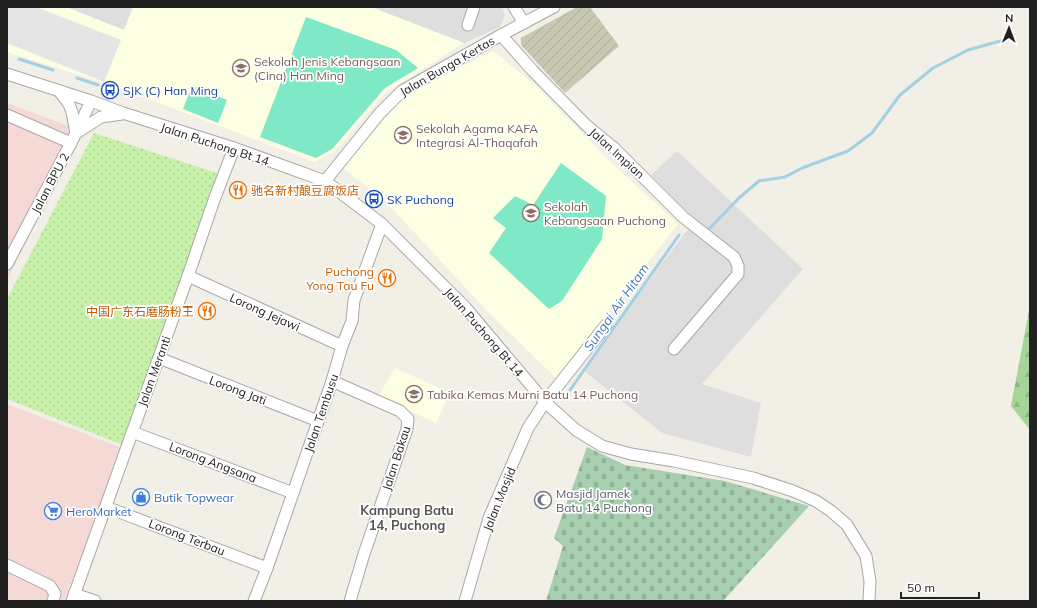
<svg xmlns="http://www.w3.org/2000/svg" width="1037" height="608" viewBox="0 0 1037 608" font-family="Mulish,'Noto Sans SC',sans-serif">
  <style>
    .residential { fill: #dfdede }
    .commercial { fill: #f4d9d5 }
    .education { fill: #fdffe3 }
    .construction { fill: url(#construction-furrows) }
    .grass { fill: url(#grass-dots) }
    .forest { fill: url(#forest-firs) }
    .cemetery { fill: url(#cemetery-stones) }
    .pitch { fill: #7ee8c7 }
    .parking { fill: #e5e5e5 }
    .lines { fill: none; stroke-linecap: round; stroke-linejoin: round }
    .stream { stroke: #a3d1e4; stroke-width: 3 }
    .minor-casing { stroke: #a8a8a8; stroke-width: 13 }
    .minor { stroke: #fff; stroke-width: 11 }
    .labels { text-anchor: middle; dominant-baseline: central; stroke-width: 3.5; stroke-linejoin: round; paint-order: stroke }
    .education-label { font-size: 12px; fill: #785e54; stroke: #fff; text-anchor: start }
    .street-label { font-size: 12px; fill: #212121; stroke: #fff }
    .transit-label { font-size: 12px; fill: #164399; stroke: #fff; text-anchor: start }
    .food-label { font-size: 12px; fill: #c56008; stroke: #fff; text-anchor: end }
    .worship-label { font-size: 12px; fill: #5b616d; stroke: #fff; text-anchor: start }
    .shop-label { font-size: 12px; fill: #366cbe; stroke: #fff; text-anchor: start }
    .water-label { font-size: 13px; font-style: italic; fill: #4277bc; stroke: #fff }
    .neighbourhood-label { font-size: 13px; font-weight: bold; fill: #545454; stroke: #fff }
  </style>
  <defs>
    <pattern id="construction-furrows" width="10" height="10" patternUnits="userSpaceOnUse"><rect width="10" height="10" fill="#c7c8b1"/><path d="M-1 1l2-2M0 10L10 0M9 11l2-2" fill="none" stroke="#abac98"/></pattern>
    <pattern id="grass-dots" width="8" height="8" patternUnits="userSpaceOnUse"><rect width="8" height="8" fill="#c7f1a9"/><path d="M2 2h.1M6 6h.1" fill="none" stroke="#abce91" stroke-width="1.8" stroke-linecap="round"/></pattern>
    <pattern id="forest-firs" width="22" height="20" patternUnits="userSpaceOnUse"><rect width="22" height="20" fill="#a6d598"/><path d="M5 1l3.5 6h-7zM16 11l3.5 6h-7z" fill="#8fb783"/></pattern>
    <pattern id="cemetery-stones" width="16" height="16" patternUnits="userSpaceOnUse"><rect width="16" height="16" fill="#a6ceaf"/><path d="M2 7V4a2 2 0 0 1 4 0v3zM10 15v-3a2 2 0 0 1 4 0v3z" fill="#8fb196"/></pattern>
  </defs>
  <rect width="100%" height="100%" fill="#f2efe7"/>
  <g class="residential">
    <polygon points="66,7 133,7 124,30"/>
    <polygon points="371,7 502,7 505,15 500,27 464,43"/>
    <polygon points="677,151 803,269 702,384 761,403 751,457 662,433 584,371 620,319 685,233 696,222 651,175"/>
  </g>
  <g class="commercial">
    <polygon points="7,103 82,131 7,280"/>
    <polygon points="7,404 122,448 64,601 7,601"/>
  </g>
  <g class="education">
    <polygon points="7,7 66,7 124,30 133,7 371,7 464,43 385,93 334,152 315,162 111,85 7,52"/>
    <polygon points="493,51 535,85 606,158 678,224 556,378 491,315 386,202 343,168 400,101 430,82"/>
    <polygon points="395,368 450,393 436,423 378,396"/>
  </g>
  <polygon class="construction" points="577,7 590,7 619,46 565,93 521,45 521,38"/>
  <polygon class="grass" points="94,133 220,174 123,445 7,399 7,299"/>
  <polygon class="forest" points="1030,305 1030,430 1011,406"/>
  <polygon class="cemetery" points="587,447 625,465 725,481 809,506 723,601 546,601 563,546 554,538"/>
  <g class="pitch">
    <polygon points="306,17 396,50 418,68 385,88 332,149 316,158 260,137"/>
    <polygon points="192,86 227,100 218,123 183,109"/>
    <polygon points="561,163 606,196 602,239 562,301 549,309 489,253 506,228 493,218 515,196 533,205"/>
  </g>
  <polygon class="parking" points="7,7 36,7 121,40 104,82 7,43"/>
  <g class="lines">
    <g class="stream">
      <polyline points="19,59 53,70"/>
      <polyline points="77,78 98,85"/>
      <polyline points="708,230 739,198 759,181 785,177 802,168 848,151 872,133 900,95 933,68 968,50 1011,38"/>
      <polyline points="570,390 679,235"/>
    </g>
    <g class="minor-casing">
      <g id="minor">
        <polyline points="514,7 524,23"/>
        <polyline points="468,25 474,7"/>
        <polyline points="501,35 533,71 586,125 614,148 683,217 734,257 738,266 738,274 674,349"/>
        <polyline points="7,74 91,101 123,113 234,148 325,181 382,224 465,307 545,402 576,430 602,446 631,454 674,461 753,478 793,491 816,501 831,511 847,525 866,556 870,581 869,601"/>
        <polyline points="59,91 69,104 72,112 76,133"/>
        <polyline points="7,115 71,143"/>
        <polyline points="76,133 101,117 122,114"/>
        <polyline points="325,181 380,113 402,91 501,35 554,7"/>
        <polyline points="7,264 71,143 91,101"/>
        <polyline points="188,276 342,346"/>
        <polyline points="159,358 318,421"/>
        <polyline points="332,381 400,411 408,419 407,429 364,554 350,601"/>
        <polyline points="132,432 293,493"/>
        <polyline points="106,507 267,568"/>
        <polyline points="7,565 50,586 55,594 53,601"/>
        <polyline points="74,594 95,601"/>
        <polyline points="72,601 188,276 214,200 234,148"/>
        <polyline points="254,601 267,568 332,381 342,346 352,321 354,300 382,224"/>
        <polyline points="465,601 489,518 528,428 545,402 606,325"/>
      </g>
    </g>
    <use href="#minor" class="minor"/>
  </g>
  <defs>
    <g id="school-ring" transform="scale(0.9)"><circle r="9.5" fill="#fff" stroke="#8d6e63" stroke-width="1.5"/><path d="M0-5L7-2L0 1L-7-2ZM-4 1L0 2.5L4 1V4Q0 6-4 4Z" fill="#8d6e63"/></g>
    <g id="bus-ring" transform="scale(0.9)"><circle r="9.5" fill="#fff" stroke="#1a4fb4" stroke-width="1.5"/><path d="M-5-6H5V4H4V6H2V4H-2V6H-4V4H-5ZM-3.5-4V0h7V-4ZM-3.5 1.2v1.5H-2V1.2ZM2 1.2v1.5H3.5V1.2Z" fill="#1a4fb4"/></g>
    <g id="restaurant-ring" transform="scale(0.9)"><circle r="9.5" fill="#fff" stroke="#e8710a" stroke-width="1.5"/><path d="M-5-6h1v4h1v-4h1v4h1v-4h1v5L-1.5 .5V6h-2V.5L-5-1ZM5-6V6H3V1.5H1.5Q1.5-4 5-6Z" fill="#e8710a"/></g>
    <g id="shop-ring" transform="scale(0.9)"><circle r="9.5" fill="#fff" stroke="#3f7fe0" stroke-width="1.5"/><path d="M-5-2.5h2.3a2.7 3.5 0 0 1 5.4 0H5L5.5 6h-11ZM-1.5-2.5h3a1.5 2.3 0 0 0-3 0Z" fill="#3f7fe0"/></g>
    <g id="mosque-ring" transform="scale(0.9)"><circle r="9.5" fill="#fff" stroke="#6b7280" stroke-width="1.5"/><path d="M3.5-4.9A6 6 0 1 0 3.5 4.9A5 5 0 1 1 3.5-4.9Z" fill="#6b7280"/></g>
    <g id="supermarket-ring" transform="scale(0.9)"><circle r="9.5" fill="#fff" stroke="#3f7fe0" stroke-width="1.5"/><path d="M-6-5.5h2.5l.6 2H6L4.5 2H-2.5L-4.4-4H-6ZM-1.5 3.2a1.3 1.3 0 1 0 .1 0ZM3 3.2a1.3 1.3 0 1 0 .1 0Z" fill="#3f7fe0"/></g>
  </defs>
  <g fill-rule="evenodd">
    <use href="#school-ring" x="241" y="68"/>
    <use href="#bus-ring" x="110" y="90"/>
    <use href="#school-ring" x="403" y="135"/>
    <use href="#restaurant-ring" x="238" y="190"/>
    <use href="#bus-ring" x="374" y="199"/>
    <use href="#school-ring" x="531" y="213"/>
    <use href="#restaurant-ring" x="387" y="278"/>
    <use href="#restaurant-ring" x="207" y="311"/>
    <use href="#school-ring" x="414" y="394"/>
    <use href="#shop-ring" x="141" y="497"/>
    <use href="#mosque-ring" x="543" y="500"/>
    <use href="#supermarket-ring" x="53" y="511"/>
  </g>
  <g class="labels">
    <g class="education-label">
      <text x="254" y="61">Sekolah Jenis Kebangsaan<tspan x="254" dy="14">(Cina) Han Ming</tspan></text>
      <text x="416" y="128">Sekolah Agama KAFA<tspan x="416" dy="14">Integrasi Al-Thaqafah</tspan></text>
      <text x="544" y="206">Sekolah<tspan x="544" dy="14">Kebangsaan Puchong</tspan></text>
      <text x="427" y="394">Tabika Kemas Murni Batu 14 Puchong</text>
    </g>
    <g class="street-label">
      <text transform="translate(447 66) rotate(-30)">Jalan Bunga Kertas</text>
      <text transform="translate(215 144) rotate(18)">Jalan Puchong Bt 14</text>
      <text transform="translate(617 153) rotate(42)">Jalan Impian</text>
      <text transform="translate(50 183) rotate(-62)">Jalan BPU 2</text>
      <text transform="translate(265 312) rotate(24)">Lorong Jejawi</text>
      <text transform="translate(484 332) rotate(49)">Jalan Puchong Bt 14</text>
      <text transform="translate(154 371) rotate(-70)">Jalan Meranti</text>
      <text transform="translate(238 390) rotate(21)">Lorong Jati</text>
      <text transform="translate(321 413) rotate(-71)">Jalan Tembusu</text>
      <text transform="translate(396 458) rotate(-72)">Jalan Bakau</text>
      <text transform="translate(213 462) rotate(21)">Lorong Angsana</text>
      <text transform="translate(499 499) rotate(-68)">Jalan Masjid</text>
      <text transform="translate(187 537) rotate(21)">Lorong Terbau</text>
    </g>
    <g class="transit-label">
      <text x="123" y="90">SJK (C) Han Ming</text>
      <text x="387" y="199">SK Puchong</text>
    </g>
    <g class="food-label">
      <text x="251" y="190" text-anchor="start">驰名新村酿豆腐饭店</text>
      <text x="374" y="271">Puchong<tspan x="374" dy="14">Yong Tau Fu</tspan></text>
      <text x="194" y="311">中国广东石磨肠粉王</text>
    </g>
    <g class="worship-label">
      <text x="556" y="493">Masjid Jamek<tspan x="556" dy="14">Batu 14 Puchong</tspan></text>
    </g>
    <g class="shop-label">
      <text x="154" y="497">Butik Topwear</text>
      <text x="66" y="511">HeroMarket</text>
    </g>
    <g class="water-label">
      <text transform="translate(616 307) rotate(-55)">Sungai Air Hitam</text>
    </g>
    <g class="neighbourhood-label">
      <text x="407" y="510">Kampung Batu<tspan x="407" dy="15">14, Puchong</tspan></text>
    </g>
  </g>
  <rect width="1037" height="608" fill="none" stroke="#212121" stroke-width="16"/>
  <g transform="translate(1009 28) rotate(1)" stroke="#ffffff" stroke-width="3" paint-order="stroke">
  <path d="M0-3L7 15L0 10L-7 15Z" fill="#212121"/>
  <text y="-6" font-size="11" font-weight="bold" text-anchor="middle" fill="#212121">N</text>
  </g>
  <path d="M901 592v6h78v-6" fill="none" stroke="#212121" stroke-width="2"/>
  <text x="907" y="592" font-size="12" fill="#212121" stroke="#ffffff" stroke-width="3" paint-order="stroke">50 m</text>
</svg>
